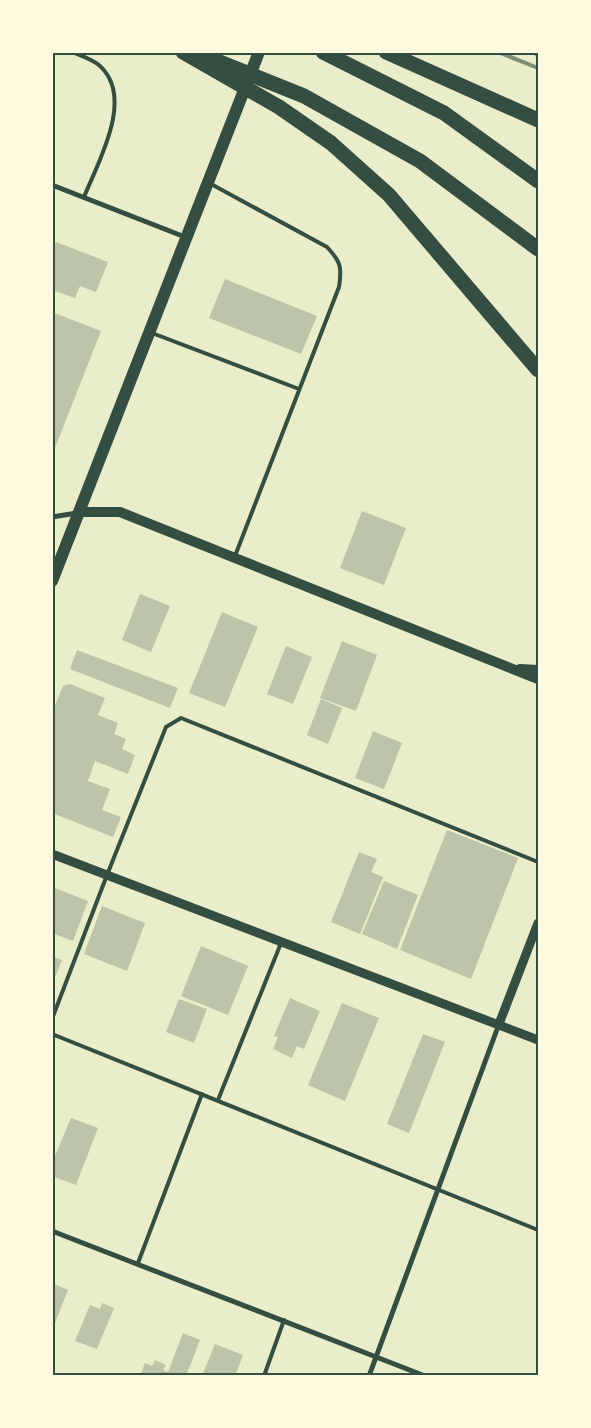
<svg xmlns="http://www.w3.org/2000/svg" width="591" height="1428" viewBox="0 0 591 1428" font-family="'Libre Baskerville',serif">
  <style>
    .building { fill: #bcc5a7 }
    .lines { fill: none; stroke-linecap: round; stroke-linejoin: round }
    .service { stroke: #344e41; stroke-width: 4 }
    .minor { stroke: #344e41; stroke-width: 5 }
    .tertiary { stroke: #344e41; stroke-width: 9 }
    .secondary { stroke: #344e41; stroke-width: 10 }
    .primary { stroke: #344e41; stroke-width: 12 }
    .motorway { stroke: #344e41; stroke-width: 15 }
    .rail { stroke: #7c8e77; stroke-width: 4 }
    .neatline { fill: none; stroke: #344e41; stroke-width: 2 }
  </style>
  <rect width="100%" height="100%" fill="#e9edc9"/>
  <g class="building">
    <polygon points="56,242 108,262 96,292 80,286 75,298 52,290 52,250"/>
    <polygon points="225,279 317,316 301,354 209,318"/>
    <polygon points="52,312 101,331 53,453 52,453"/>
    <polygon points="362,511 406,528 384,585 340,568"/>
    <polygon points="140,594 170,606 151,652 122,640"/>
    <polygon points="222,612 258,627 225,707 189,693"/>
    <polygon points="342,641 377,655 356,711 320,698"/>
    <polygon points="286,646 312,657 293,704 267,694"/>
    <polygon points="77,650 178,688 170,708 70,669"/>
    <polygon points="70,684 105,698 98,715 118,723 114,734 126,739 122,749 135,755 128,774 95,761 88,781 110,789 102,810 121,817 113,837 52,813 52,713 63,686"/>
    <polygon points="321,699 342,708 328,744 307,735"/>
    <polygon points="373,731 402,743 384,789 355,778"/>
    <polygon points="447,830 518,858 471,979 400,950"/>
    <polygon points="359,852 377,859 371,872 383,877 360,934 331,922"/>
    <polygon points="384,881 418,895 397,949 362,934"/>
    <polygon points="52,887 88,901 73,941 52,933"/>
    <polygon points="102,906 145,923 127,971 84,954"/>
    <polygon points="201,946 248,966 228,1015 181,996"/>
    <polygon points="52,956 62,960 54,980 52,979"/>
    <polygon points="290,998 320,1011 304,1049 297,1046 292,1058 273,1049 278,1037 274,1036"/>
    <polygon points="179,999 207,1009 194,1043 166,1032"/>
    <polygon points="342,1003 379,1018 345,1101 308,1085"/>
    <polygon points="423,1034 445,1042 409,1133 387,1124"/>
    <polygon points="71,1118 98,1128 76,1185 52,1176 52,1163"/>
    <polygon points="52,1283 68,1290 53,1328 52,1328"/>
    <polygon points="102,1303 114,1308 97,1349 75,1341 90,1305 100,1309"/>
    <polygon points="183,1333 200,1340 186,1376 140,1376 145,1363 152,1366 155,1360 166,1365 163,1370 168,1372"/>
    <polygon points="215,1344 243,1355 235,1376 202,1376"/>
  </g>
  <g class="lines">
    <g class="service">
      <path d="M72 52C81 56 92 59 100 66 135 98 98 162 84 197"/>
      <path d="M211 184 327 247C341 262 342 267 339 287L235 556"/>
      <polyline points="152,333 299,389"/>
      <polyline points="52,1019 107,875 166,727 181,718 538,862"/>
      <polyline points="52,1034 538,1230"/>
      <polyline points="218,1100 281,943"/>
      <polyline points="138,1263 202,1094"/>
      <polyline points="264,1376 284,1320"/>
    </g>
    <g class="minor">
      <polyline points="52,185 185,237"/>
      <polyline points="52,517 77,513"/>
      <polyline points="52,1231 425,1376"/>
      <polyline points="369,1376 499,1024"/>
    </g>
    <g class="tertiary">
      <polyline points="52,854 538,1040"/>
      <polyline points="499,1024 538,923"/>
    </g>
    <g class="secondary">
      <polyline points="80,512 120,512 538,679"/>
      <polyline points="520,669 538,670"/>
    </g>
    <polyline class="primary" points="52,581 259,52"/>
    <g class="motorway">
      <polyline points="183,52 279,107 331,143 389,195 538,370"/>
      <polyline points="323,52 444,113 538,181"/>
      <polyline points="386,52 538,120"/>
      <polyline points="207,57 304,96 420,161 538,249"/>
    </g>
    <g class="rail">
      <polyline points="498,52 538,68"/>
      <polyline points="533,52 538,55"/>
    </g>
  </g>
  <rect width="591" height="1428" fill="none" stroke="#fefae0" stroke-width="108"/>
  <rect x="54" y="54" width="483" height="1320" class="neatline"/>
</svg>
